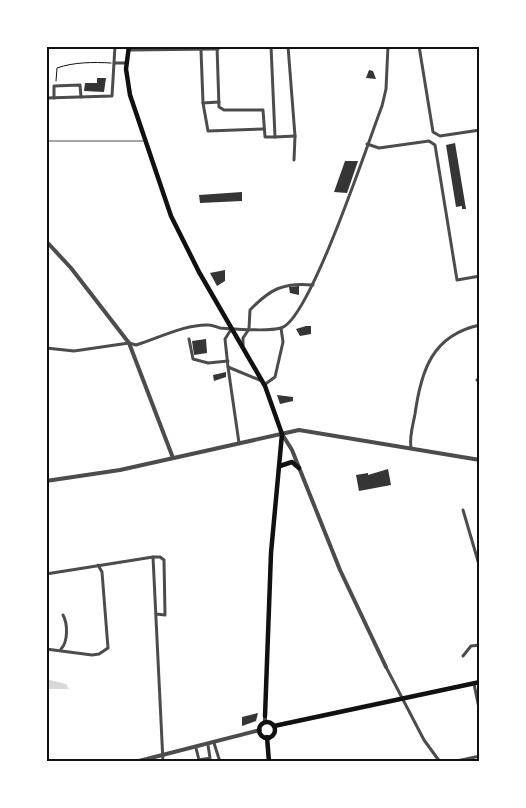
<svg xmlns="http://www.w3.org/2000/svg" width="526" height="808" viewBox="0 0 526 808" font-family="Mulish,sans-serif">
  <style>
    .water { fill: #d9d9d9 }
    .building { fill: #353535 }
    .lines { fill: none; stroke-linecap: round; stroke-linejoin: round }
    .path { stroke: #111; stroke-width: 1 }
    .service { stroke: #4c4c4c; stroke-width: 1 }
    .minor { stroke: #4c4c4c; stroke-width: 3 }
    .tertiary { stroke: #4c4c4c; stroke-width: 4 }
    .secondary { stroke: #111; stroke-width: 4.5 }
    .neatline { fill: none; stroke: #111; stroke-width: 2 }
  </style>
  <rect width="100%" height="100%" fill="#fff"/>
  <polygon class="water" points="46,679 66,684 69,689 46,689"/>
  <g class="building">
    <polygon points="369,70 373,71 376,79 366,78"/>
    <polygon points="97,78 106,78 104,92 84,91 85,83 97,83"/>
    <polygon points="455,143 466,209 462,209 462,206 456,207 446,145"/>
    <polygon points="345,161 358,161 347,193 334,192"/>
    <polygon points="242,192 242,201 200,203 199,195"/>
    <polygon points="225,270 225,281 217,286 210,273"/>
    <polygon points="299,286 299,295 290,293 289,287"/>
    <polygon points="306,326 311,326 311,334 300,336 296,329"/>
    <polygon points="206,339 207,353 194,355 192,341"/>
    <polygon points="226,372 226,377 214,381 213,375"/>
    <polygon points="277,395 293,397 293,401 280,404"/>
    <polygon points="388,469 391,485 359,491 356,475 368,473 368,475"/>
    <polygon points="258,713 256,721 242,726 242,717"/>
  </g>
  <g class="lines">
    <path class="path" d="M56 81 57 68C74 62 93 62 111 63"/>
    <polyline class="service" points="46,141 143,141"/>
    <g class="minor">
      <polyline points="217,46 219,107 224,110 263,110 265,137 275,137"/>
      <polyline points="271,46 275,137 295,136"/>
      <polyline points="288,46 295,136 294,160"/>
      <polyline points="419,46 433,132 440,136 480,130"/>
      <polyline points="128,50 218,49"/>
      <polyline points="201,50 203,103 219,102"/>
      <polyline points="115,63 127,63"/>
      <polyline points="46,98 112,96 115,46"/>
      <polyline points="54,98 54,86 80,85 81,97"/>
      <polyline points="203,103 208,131 264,129"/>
      <polyline points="367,144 379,148 429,141 435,145 457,280 480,276"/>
      <polyline points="232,328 225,339 228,367 262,381"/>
      <path d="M249 328 250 310C270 289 284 282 313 285"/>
      <polyline points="189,339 193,359 208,363 228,361"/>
      <polyline points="243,346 243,338 249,329"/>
      <path d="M46 348 74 351 129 343 136 345C159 338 185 324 209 325 213 325 216 327 220 328 235 329 267 332 281 328 310 320 368 142 382 106L386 89 388 46"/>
      <polyline points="228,367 239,443"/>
      <polyline points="477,380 480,379"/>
      <polyline points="264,385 275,377 283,342 281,328"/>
      <path d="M411 448C409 437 413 425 415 414 421 371 432 335 480 325"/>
      <polyline points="463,510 480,568"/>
      <polyline points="46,574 153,557"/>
      <polyline points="156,614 165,615 164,560 160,557 153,557 163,762"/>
      <polyline points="46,649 92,655 99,654 108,648 102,572 98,565"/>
      <path d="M61 649C68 642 68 624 63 615"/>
      <polyline points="463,656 471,646 480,645"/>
      <polyline points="386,667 424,740 440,762"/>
      <polyline points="474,684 480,713"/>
      <polyline points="214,743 220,762"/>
      <polyline points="196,748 199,760 210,758 208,745"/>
      <polyline points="452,762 480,756"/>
    </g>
    <g class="tertiary">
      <polyline points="46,241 71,268 129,343 173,458"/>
      <polyline points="282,434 292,450 340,570 386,667"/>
      <polyline points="46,481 120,470 299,430 480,460"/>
      <polyline points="265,716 265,722"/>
      <polyline points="135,762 260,730"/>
    </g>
    <g class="secondary">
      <polyline points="129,46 126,69 130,95 171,216 199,272 265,386 282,434 271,553 265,716"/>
      <polyline points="280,466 292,462 299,468"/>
      <circle cx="267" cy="730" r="8"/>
      <polyline points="274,726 480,682"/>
      <polyline points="267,737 269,762"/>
    </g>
  </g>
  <rect width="526" height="808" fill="none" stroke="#ffffff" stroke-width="95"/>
  <rect x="48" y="48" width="430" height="712" class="neatline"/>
</svg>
